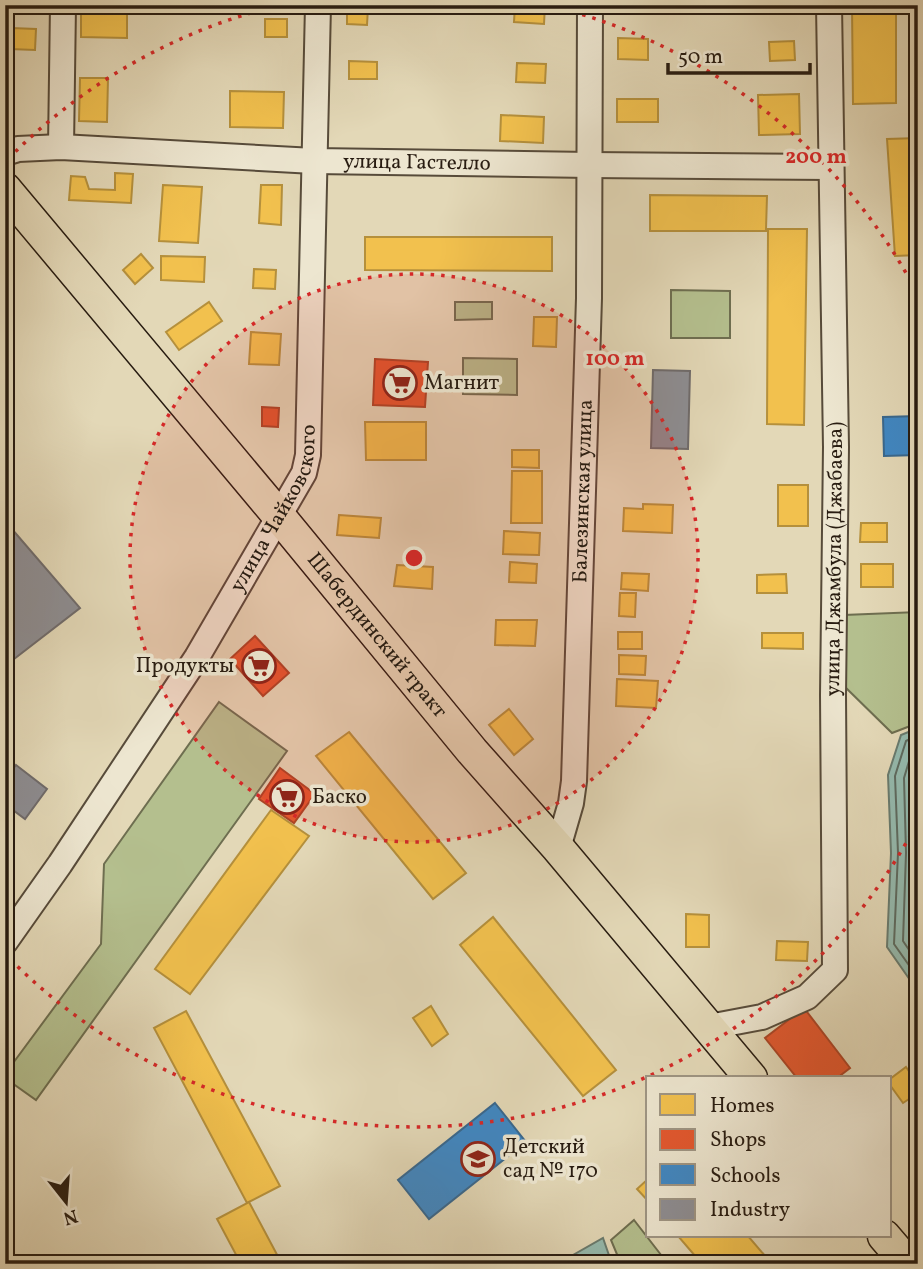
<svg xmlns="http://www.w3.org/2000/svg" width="923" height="1269" viewBox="0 0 923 1269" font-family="Vollkorn,serif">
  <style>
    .green { fill: #b4bf8e; stroke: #6e6e50; stroke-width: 2 }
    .water { fill: #95baae; stroke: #697b6f; stroke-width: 2 }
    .homes { fill: #f2c14e; stroke: #b5903c; stroke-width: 2 }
    .shops { fill: #e4572e; stroke: #ac4525; stroke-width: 2 }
    .schools { fill: #3f88c5; stroke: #38688f; stroke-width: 2 }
    .industry { fill: #8d8d92; stroke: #6f6b6b; stroke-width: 2 }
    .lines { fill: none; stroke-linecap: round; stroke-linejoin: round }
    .shore { stroke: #5e6b60; stroke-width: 2 }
    .minor-casing { stroke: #574b3a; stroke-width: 28 }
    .major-casing { stroke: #281c11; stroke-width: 35 }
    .minor { stroke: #ede6d0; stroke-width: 24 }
    .major { stroke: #e3d8b7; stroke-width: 32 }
    .ring { fill: none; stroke: #d62828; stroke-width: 3.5; stroke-dasharray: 3.5 7 }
    .labels { text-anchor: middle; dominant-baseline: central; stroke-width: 7; stroke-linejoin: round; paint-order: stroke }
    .street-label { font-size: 21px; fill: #281c11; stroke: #ede6d0 }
    .poi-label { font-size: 21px; fill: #281c11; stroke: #ede6d0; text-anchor: start }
    .centre { fill: #d62828; stroke: #ede6d0; stroke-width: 3.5 }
    .ring-label { font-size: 21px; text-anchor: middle; font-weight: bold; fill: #d62828; stroke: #ede6d0; stroke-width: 7; stroke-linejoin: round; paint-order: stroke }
  </style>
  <rect width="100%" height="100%" fill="#e3d8b7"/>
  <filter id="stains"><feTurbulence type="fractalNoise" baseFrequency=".00286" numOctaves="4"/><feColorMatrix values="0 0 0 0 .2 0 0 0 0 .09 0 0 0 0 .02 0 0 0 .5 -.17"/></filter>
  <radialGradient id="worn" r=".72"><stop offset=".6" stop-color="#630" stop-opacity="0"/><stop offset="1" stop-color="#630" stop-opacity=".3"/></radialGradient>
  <g class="green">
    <polygon points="671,290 730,291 730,338 671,338"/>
    <polygon points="455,302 492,302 492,319 455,320"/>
    <polygon points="463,358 517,359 517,395 463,394"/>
    <polygon points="918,612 918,723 892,733 840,682 844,615"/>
    <polygon points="219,702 287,751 36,1100 5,1078 5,1074 101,944 104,864"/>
    <polygon points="634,1220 668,1264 621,1264 611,1240"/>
  </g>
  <g class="water">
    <polygon points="918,728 918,979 910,980 887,947 891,853 888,775 901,735"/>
    <polygon points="603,1238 612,1264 558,1264 559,1263"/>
  </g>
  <g class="homes">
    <polygon points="515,5 545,5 544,24 514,22"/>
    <polygon points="852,5 896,5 896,103 853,104"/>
    <polygon points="347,6 368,7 367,25 347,24"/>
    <polygon points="81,12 127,12 127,38 81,37"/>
    <rect x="265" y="19" width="22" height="18"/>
    <polygon points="11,28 36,29 35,50 10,49"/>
    <polygon points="618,38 648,39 648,60 618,59"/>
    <polygon points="794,41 795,60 770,61 769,42"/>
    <polygon points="349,61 377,62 377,79 349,79"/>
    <polygon points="517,63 546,64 545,83 516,82"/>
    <polygon points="80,78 108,78 107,122 79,121"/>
    <polygon points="230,91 284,92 283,128 230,127"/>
    <polygon points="799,94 800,134 759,135 758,95"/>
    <rect x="617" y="99" width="41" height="23"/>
    <polygon points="501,115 544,117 543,143 500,141"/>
    <polygon points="918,138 918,255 895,256 887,139"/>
    <polygon points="115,173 133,174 131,203 69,200 71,176 85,177 89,189 115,190"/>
    <polygon points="163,185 202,187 198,243 159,241"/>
    <polygon points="261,185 282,185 281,225 259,223"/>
    <polygon points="650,195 767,196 766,229 807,229 804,425 767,424 768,231 650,231"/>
    <polygon points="365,237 552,237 552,271 365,270"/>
    <polygon points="141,254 153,268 135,284 123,270"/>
    <polygon points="161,256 205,257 204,282 161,280"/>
    <polygon points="254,269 276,270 275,289 253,288"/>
    <polygon points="209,302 222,321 179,350 166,332"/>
    <polygon points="534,317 557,317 556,347 533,346"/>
    <polygon points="251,332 281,334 279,365 249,364"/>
    <polygon points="365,422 426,422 426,460 366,460"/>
    <polygon points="512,450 539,450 539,468 512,467"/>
    <polygon points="512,471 542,471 542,523 511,523"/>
    <rect x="778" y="485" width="30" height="41"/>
    <polygon points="643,504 673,505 672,533 623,531 624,508 643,509"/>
    <polygon points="339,515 381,518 379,538 337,535"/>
    <polygon points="861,523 887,523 887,542 860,542"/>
    <polygon points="504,531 540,533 539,555 503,554"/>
    <polygon points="510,562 537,564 536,583 509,582"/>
    <rect x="861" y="564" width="32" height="23"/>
    <polygon points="397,565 433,567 432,589 394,586"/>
    <polygon points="622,573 649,574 648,591 621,589"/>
    <polygon points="786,574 787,593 757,593 757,575"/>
    <polygon points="620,593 636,593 635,617 619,616"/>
    <polygon points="496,620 537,620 535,646 495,645"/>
    <rect x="618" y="632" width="24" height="17"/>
    <polygon points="762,633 803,633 803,649 762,648"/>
    <polygon points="619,655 646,656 645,675 619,674"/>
    <polygon points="617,679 658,681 656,708 616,706"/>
    <polygon points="509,709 533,739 514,755 489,725"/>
    <polygon points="349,732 466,873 433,899 316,756"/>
    <polygon points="271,810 309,836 190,994 155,969"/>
    <polygon points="686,914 709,915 709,947 686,947"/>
    <polygon points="493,917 616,1070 583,1096 460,945"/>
    <polygon points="777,941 808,942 807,961 776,960"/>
    <polygon points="431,1006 448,1034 432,1046 413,1018"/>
    <polygon points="186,1011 280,1186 247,1203 154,1028"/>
    <polygon points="906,1067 918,1084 918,1093 903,1103 890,1085 890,1079"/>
    <polygon points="648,1179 648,1201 637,1189"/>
    <polygon points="249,1202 282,1264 241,1264 217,1219"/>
    <polygon points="678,1236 748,1236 772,1264 702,1264"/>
  </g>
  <g class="shops">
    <polygon points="375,359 428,362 425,407 373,405"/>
    <polygon points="262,407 279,408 278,427 262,426"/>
    <polygon points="255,636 289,673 263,696 230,659"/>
    <polygon points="280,768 315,794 294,823 259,799"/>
    <polygon points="804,1008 850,1068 837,1078 797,1078 765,1038"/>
  </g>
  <g class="schools">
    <polygon points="918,416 918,455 884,456 883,417"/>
    <polygon points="495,1103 526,1142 429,1219 398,1180"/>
  </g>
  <g class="industry">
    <polygon points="653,370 690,371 688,449 651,448"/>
    <polygon points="5,521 80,608 5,666"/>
    <polygon points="16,765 47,789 25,819 5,804 5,778"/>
  </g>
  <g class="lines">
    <g class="shore">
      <polyline points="918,735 906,741 895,776 898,853 894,944 913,971 918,973"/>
      <polyline points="918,745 913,748 904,778 906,853 903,941 918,963"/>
      <polyline points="918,768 914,779 917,853 914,938 918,945"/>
    </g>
    <g class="minor-casing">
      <g id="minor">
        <polyline points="61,147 63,5"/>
        <path id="s1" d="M5 153 18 149 61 147 314 161 590 165 831 167"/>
        <path id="s2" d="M558 848 571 803 574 781 589 298 590 5"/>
        <path id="s3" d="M5 942 60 864 197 657 304 473 308 455 318 5"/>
        <path id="s4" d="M709 1027 762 1017 807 997 835 970 833 695 836 447 829 5"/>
      </g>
    </g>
    <g class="major-casing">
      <g id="major">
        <path id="s5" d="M5 189 278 515 472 751 558 848 751 1078"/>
        <polyline points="884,1236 908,1264"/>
      </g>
    </g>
    <use href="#minor" class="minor"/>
    <use href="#major" class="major"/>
  </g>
  <circle cx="414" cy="558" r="284" fill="#d62828" fill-opacity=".12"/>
  <g class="ring">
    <circle cx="414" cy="558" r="284"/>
    <path d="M916 825A569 569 0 0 1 8 957M8 159A569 569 0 0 1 276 6M552 6A569 569 0 0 1 916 291"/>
  </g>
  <defs>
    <g id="supermarket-ring" transform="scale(1.75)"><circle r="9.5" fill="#ede6d0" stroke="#8f2418" stroke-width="1.5"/><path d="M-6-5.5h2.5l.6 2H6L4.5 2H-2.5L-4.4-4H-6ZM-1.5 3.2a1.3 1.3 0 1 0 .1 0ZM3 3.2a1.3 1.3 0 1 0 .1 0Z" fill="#8f2418"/></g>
    <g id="school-ring" transform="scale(1.75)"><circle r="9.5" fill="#ede6d0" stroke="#8f2418" stroke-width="1.5"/><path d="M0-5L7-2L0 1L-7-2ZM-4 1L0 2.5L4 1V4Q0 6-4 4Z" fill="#8f2418"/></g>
  </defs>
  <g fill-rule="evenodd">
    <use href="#supermarket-ring" x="400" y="383"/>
    <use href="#supermarket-ring" x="259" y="666"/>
    <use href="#supermarket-ring" x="287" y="797"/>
    <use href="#school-ring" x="478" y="1159"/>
  </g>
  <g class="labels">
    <g class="street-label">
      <text stroke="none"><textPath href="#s1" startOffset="413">улица Гастелло</textPath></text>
      <text stroke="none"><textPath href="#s2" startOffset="359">Балезинская улица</textPath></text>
      <text stroke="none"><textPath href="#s3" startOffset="513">улица Чайковского</textPath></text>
      <text stroke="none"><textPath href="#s4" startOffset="553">улица Джамбула (Джабаева)</textPath></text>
      <text stroke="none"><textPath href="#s5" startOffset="581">Шабердинский тракт</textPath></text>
    </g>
    <g class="poi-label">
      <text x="424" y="383">Магнит</text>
      <text x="234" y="666" text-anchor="end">Продукты</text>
      <text x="312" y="797">Баско</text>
      <text x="503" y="1147">Детский<tspan x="503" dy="24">сад № 170</tspan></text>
    </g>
  </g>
  <circle cx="414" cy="558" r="10" class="centre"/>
  <g class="ring-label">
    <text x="816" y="163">200 m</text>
    <text x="615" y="365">100 m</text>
  </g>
  <rect width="923" height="1269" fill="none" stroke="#e3d8b7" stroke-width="28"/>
  <rect x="7" y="7" width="909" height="1255" fill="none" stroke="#281c11" stroke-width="3.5"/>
  <rect x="14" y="14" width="895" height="1241" fill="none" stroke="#281c11" stroke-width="2"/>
  <rect x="646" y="1076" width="245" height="161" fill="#ede6d0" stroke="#9e9584" stroke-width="2"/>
  <rect x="660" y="1094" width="35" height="21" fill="#f2c14e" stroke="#9e9584" stroke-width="2"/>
  <text x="710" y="1112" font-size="21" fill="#281c11">Homes</text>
  <rect x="660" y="1129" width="35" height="21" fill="#e4572e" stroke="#9e9584" stroke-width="2"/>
  <text x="710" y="1146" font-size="21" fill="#281c11">Shops</text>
  <rect x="660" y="1164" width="35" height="21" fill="#3f88c5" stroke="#9e9584" stroke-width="2"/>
  <text x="710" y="1182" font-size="21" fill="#281c11">Schools</text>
  <rect x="660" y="1199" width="35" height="21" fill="#8d8d92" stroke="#9e9584" stroke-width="2"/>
  <text x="710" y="1216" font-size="21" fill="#281c11">Industry</text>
  <g transform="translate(66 1202) rotate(163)" stroke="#ede6d0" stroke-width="5" paint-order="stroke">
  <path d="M0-5L12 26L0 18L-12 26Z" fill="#281c11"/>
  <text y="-10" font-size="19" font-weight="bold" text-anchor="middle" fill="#281c11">N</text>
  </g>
  <path d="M668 63v10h142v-10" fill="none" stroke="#281c11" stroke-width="3.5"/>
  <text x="678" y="63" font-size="21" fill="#281c11" stroke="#ede6d0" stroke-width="5" paint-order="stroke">50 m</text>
  <rect width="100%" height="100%" filter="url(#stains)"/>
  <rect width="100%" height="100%" fill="url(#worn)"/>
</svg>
